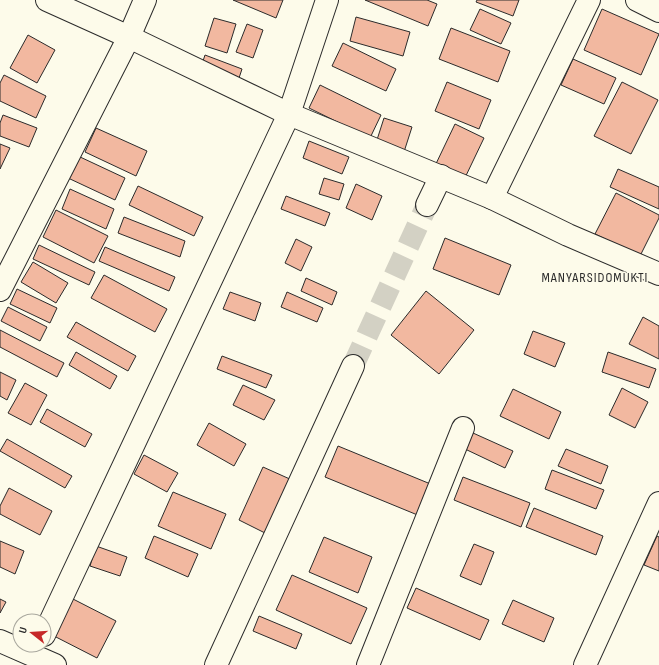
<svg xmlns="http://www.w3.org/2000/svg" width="659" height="665" viewBox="0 0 659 665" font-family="'Sofia Sans Condensed',sans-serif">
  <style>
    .building { fill: #f2b8a0; stroke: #2b2b2b }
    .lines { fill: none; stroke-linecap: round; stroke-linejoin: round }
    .street-tunnel { stroke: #d3d1c4; stroke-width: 22; stroke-dasharray: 22 11; stroke-linecap: butt }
    .street-casing { stroke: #2b2b2b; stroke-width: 24 }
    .street { stroke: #fdfbea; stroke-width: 22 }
    .labels { text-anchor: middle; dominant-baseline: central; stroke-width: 3; stroke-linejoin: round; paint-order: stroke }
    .quarter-label { font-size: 14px; letter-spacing: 1px; fill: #2b2b2b; stroke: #fdfbea }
  </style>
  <rect width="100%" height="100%" fill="#fdfbea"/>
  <g class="building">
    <polygon points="233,0 283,0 276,18"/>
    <polygon points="365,0 427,0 437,4 428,26"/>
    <polygon points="477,0 519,0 513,16 476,2"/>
    <polygon points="480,9 511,23 501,44 470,30"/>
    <polygon points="602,9 659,34 641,75 584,50"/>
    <polygon points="356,17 410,32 403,56 350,41"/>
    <polygon points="214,18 236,24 227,53 205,46"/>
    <polygon points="247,24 263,30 253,58 236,52"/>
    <polygon points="451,28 510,51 498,82 439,59"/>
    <polygon points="28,35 55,50 37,83 10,68"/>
    <polygon points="343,43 396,69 386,91 332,66"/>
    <polygon points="205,55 242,69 238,81 201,67"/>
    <polygon points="573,59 616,78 604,104 561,85"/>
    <polygon points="4,75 46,96 36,118 0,101 0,83"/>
    <polygon points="447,82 491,100 479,129 435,111"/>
    <polygon points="622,82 658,100 631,154 594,136"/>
    <polygon points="320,85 381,115 370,138 309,108"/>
    <polygon points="3,115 37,128 29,147 0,136 0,123"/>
    <polygon points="384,118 412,127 403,155 375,146"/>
    <polygon points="455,124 484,138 462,184 433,170"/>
    <polygon points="96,128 147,151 136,176 85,152"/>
    <polygon points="309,141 349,157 342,174 303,158"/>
    <polygon points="0,144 10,148 0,169"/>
    <polygon points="78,156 125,178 115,200 68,178"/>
    <polygon points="618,169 659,187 659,209 610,187"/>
    <polygon points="324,178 344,184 339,200 319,194"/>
    <polygon points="356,184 382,196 372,220 346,208"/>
    <polygon points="138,186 203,217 194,236 129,205"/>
    <polygon points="70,189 114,209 106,229 62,209"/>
    <polygon points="616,193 659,215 659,218 640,256 595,234"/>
    <polygon points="286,196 330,213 325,226 281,209"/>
    <polygon points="56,210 108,236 94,263 43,237"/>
    <polygon points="124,217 185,241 180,257 118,233"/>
    <polygon points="445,238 511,265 499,295 433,269"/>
    <polygon points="296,239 312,247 301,271 285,263"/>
    <polygon points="39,245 95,272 89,285 33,259"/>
    <polygon points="105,247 175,277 169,291 99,261"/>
    <polygon points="33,262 68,283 56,303 21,282"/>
    <polygon points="104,275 167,309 155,332 91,298"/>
    <polygon points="306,278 337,292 332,305 301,291"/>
    <polygon points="17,289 57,308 50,323 10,304"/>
    <polygon points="426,291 474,330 439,374 391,335"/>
    <polygon points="230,292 261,303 255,321 223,309"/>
    <polygon points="287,292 323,308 317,322 281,307"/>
    <polygon points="8,307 47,327 40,341 1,321"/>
    <polygon points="643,317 659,326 659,359 629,344"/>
    <polygon points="76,322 136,356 128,371 67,337"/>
    <polygon points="0,330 64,363 57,377 0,347"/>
    <polygon points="533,331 565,343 555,367 524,354"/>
    <polygon points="76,352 117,376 110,389 69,365"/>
    <polygon points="608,352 656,369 649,388 602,372"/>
    <polygon points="222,356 272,375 266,388 217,369"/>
    <polygon points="0,372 16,380 7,400 0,396"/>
    <polygon points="25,383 47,395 31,425 8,413"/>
    <polygon points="243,385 275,400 264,420 233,405"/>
    <polygon points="622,388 648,402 635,428 609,415"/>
    <polygon points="513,389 561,412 549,439 500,416"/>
    <polygon points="47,409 92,434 85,447 40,422"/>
    <polygon points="209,423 246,444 234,466 197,445"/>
    <polygon points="473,433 513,451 505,468 465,449"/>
    <polygon points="7,439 72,476 65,488 0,451"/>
    <polygon points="338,446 433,485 420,516 325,477"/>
    <polygon points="566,449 608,466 601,484 558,466"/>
    <polygon points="144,455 178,473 167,492 134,474"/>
    <polygon points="263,467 292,480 267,534 239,520"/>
    <polygon points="552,470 604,490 596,509 545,489"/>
    <polygon points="463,477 530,503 521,527 454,500"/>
    <polygon points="9,488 52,511 40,535 0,514 0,506"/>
    <polygon points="173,492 226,514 211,549 158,526"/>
    <polygon points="534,508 603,536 596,555 526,527"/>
    <polygon points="154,536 198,554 188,577 145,558"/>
    <polygon points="657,536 659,537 659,571 644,565"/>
    <polygon points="324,537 372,557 358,593 309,572"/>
    <polygon points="0,541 24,551 15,574 0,567"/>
    <polygon points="474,544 494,552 481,585 460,576"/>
    <polygon points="96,546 127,557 120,576 90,566"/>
    <polygon points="292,575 367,608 351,644 276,610"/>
    <polygon points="416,588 489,620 480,640 407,608"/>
    <polygon points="0,599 6,602 0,613"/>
    <polygon points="73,599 116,621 97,658 54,636"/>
    <polygon points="513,600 554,618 544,642 502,624"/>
    <polygon points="259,616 302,634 296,649 253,631"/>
  </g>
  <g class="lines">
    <polyline class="street-tunnel" points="353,366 427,205"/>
    <g class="street-casing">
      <g id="street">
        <polyline points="47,0 129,37 289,114 492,198 568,235 659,274"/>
        <polyline points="637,0 659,11"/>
        <polyline points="492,198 589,0"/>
        <polyline points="427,205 441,176"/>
        <polyline points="0,290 129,37 145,0"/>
        <polyline points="44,635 289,114 327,0"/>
        <polyline points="0,641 55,665"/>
        <polyline points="216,665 353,366"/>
        <polyline points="368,665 463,428"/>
        <polyline points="585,665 659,503"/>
      </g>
    </g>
    <use href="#street" class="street"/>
  </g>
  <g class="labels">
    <g class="quarter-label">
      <text x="595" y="277">MANYARSIDOMUKTI</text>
    </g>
  </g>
  <g transform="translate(32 633) rotate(287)"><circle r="19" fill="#fdfbea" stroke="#a9a89e"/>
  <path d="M0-3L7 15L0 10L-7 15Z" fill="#c62828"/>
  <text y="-6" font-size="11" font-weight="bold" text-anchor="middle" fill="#2b2b2b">U</text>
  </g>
</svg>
